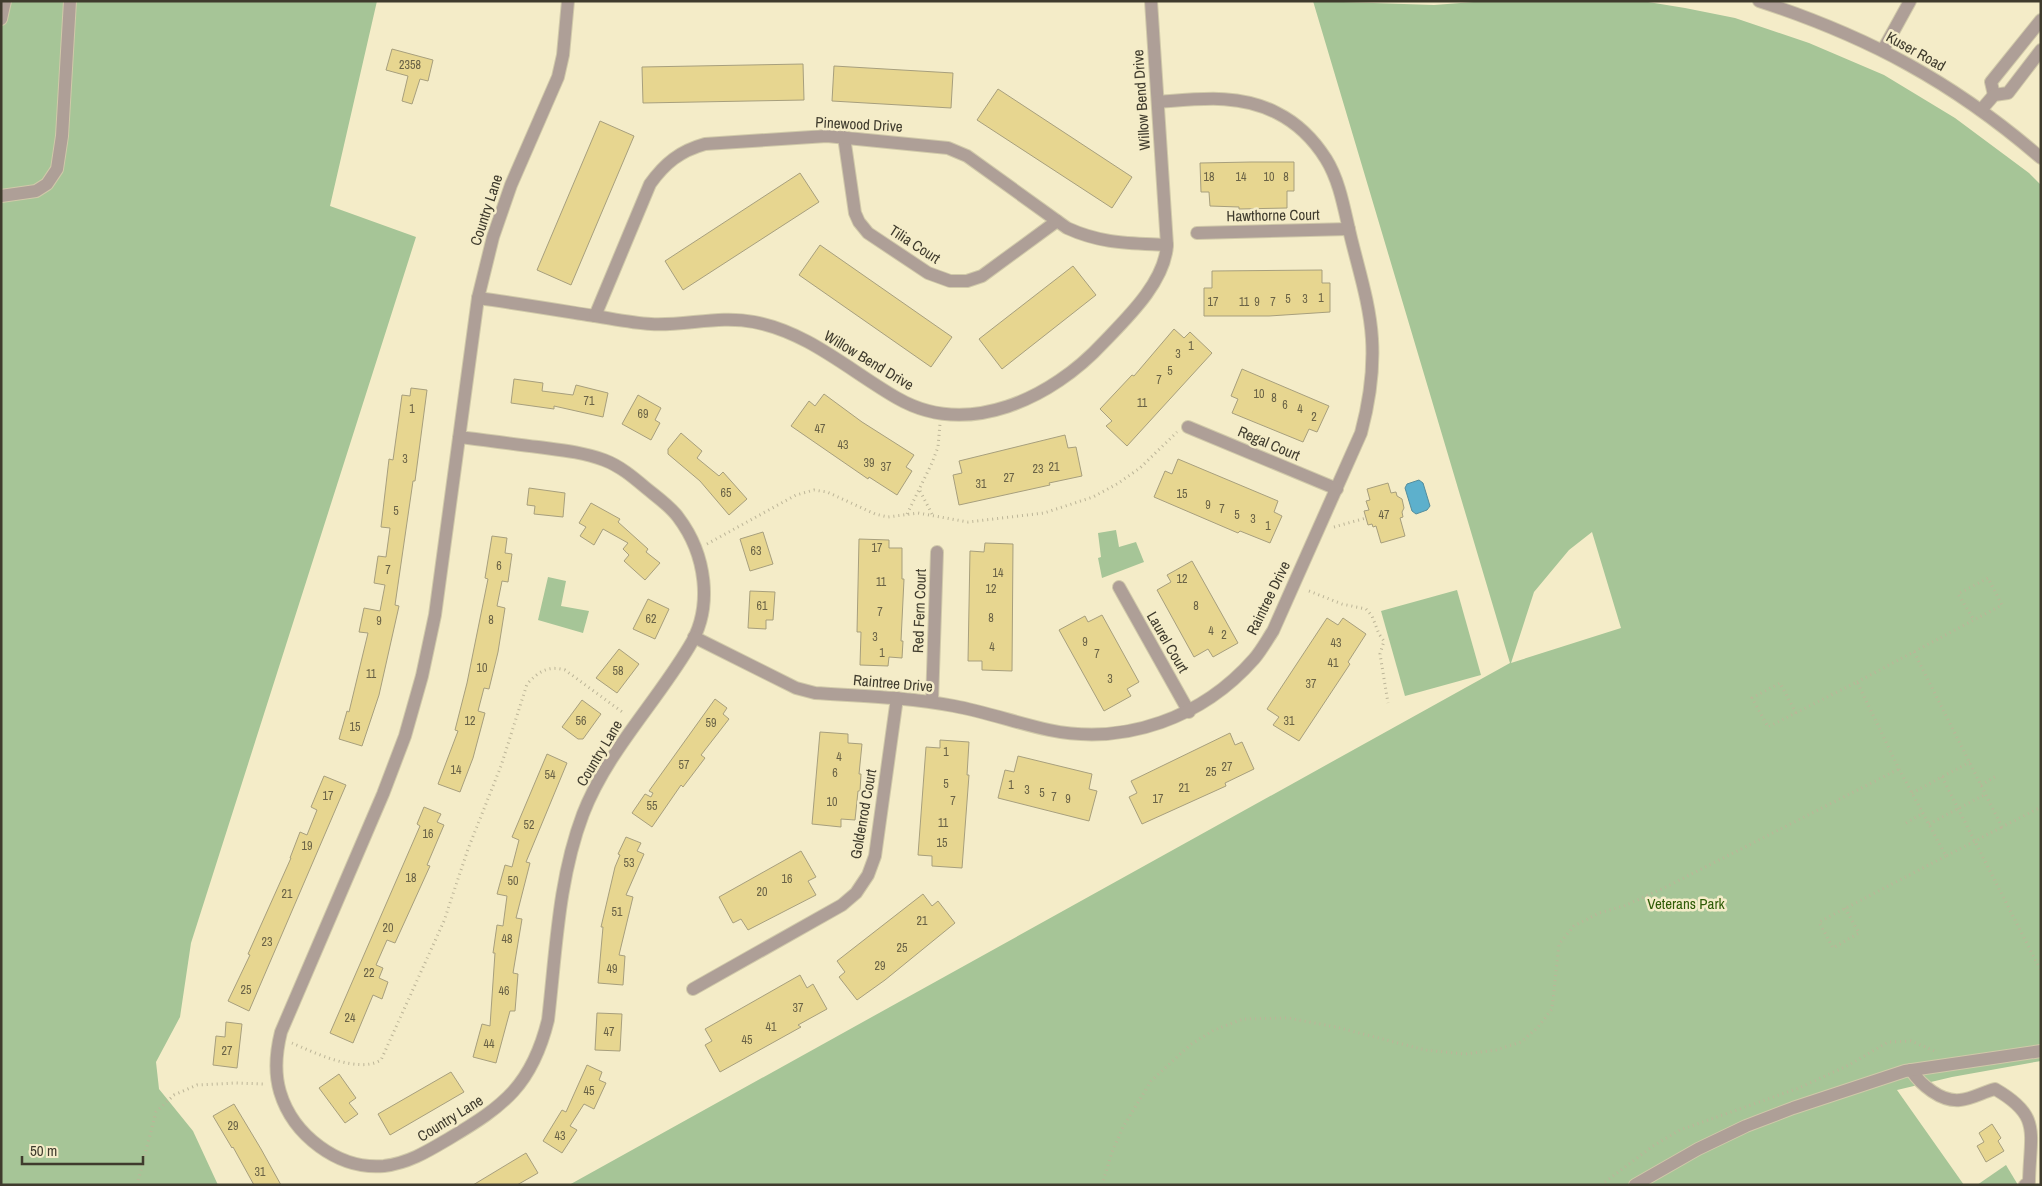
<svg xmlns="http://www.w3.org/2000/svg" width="2042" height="1186" viewBox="0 0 2042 1186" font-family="'Archivo Narrow',sans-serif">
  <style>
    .green { fill: #a6c597; fill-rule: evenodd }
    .water { fill: #5db0cc; stroke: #548d9c }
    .building { fill: #e7d690; stroke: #a79f7d }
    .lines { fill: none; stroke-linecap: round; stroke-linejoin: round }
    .minor-casing { stroke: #d0c9a9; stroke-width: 14 }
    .path { stroke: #bcb598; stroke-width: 3; stroke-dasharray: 1 4; stroke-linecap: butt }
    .minor { stroke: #ae9f97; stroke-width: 12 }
    .labels { text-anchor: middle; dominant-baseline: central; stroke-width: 5; stroke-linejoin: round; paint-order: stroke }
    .number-label { font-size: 12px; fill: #696246 }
    .street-label { font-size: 15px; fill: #3f3b2d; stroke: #f4ecc8 }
    .park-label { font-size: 15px; fill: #2f5c07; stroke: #f4ecc8 }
  </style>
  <rect width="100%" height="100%" fill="#f4ecc8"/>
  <g class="green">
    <polygon points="1,1 377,1 330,206 416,237 191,943 180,1017 156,1062 159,1089 193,1131 218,1185 1,1185"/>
    <path d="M1313 1 1434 5 1487 1H1642L1685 8 1735 18 1809 43 1884 75 1955 118 2029 173 2041 185V1061L1952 1077 1897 1090 1964 1185H569L1510 663ZM1592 532 1621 628 1511 663 1534 592 1569 550Z"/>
    <polygon points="1116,530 1119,547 1136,542 1144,562 1102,578 1098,558 1101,557 1098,533"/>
    <polygon points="548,577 566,581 561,606 589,611 583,633 538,620"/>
    <polygon points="1457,590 1481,675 1405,696 1381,611"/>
    <polygon points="2006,1165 2018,1185 1977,1185"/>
  </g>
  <polygon class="water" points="1419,480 1423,483 1430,506 1427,510 1416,514 1412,511 1405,488 1407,484"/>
  <g class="building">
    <polygon points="392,49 433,60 428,81 420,79 412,104 402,101 408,76 386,70"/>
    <polygon points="803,64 804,100 643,103 642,67"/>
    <polygon points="834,66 953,73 951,108 832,101"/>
    <polygon points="998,89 1132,177 1112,208 977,120"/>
    <polygon points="600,121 634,136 571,285 537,270"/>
    <polygon points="1251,162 1294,162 1294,191 1287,191 1287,208 1239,209 1239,207 1210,206 1209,192 1201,192 1200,163"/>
    <polygon points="800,173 819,202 683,290 665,261"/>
    <polygon points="820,245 952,337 931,367 799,275"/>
    <polygon points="1073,266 1096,295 1002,369 979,339"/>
    <polygon points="1322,270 1322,283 1330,283 1330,312 1269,316 1204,316 1204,288 1212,288 1212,271"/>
    <polygon points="1174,329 1184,338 1190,332 1212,353 1127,446 1106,426 1112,421 1100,409 1132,375 1134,376"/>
    <polygon points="1242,369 1329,406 1317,432 1309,429 1303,442 1232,413 1238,399 1231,396"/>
    <polygon points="514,379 543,383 542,391 573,395 576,385 608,393 603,417 554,406 554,409 511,403"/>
    <polygon points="411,388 427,390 415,481 413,481 395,605 399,606 379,695 362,746 339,739 347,711 349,712 368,633 359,632 364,608 380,611 385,585 374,583 378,556 386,557 390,528 381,527 389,459 393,460 402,395 410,396"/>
    <polygon points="824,394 862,422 914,455 906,467 912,471 897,495 869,477 868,479 791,426 809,401 815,406"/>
    <polygon points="638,395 661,408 655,420 660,423 651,440 622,424"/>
    <polygon points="681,433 702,451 697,458 719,476 723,472 747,499 729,515 700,481 668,454 668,449"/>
    <polygon points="1065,435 1068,448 1076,447 1082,476 1049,483 1050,485 959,505 953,475 962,473 959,461"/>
    <polygon points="1178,459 1278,501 1274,512 1282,516 1270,543 1240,531 1238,533 1154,497 1165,471 1172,474"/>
    <polygon points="1388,483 1391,493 1396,492 1397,496 1402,499 1404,508 1402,512 1403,517 1400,518 1405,536 1381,543 1376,526 1373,527 1372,524 1368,525 1364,511 1369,510 1366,501 1370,500 1367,489"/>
    <polygon points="529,488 565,493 563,517 534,514 535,506 527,505"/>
    <polygon points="591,503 620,519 618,522 648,549 646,552 660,563 645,580 624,561 629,555 623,549 628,543 603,529 594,545 580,536 586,527 579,523"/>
    <polygon points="763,532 773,564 750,571 740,539"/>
    <polygon points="492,536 507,538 505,553 512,554 508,582 502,581 497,606 505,608 498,652 489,689 484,688 478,711 485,713 473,758 460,792 438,784 458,731 455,730 467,683 488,579 485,578"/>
    <polygon points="859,539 889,540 889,548 902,548 902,579 904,579 901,641 903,641 902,658 889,657 888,666 860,665 861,632 857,632"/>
    <polygon points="985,543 1013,544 1012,671 982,670 982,661 968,661 970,551 984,552"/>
    <polygon points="1192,561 1238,643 1213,657 1208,649 1194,657 1157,590 1171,582 1167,575"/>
    <polygon points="750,591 775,592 773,620 766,620 766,629 748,628"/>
    <polygon points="648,599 669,609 655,639 633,629"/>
    <polygon points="1102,615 1139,682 1127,689 1131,696 1104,711 1059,630 1085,616 1088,622"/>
    <polygon points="1327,618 1338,625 1343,618 1366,634 1348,662 1350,664 1299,741 1273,725 1279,717 1267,709"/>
    <polygon points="619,649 639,664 617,693 596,678"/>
    <polygon points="715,699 727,708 723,714 729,719 701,755 705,758 683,787 681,785 652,827 632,813 645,794 651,797 653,793 649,791"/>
    <polygon points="582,700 601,714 583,739 578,739 562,727"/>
    <polygon points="820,732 848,734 848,743 862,744 859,774 861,774 860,791 858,791 855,820 841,819 841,827 812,824"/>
    <polygon points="1230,733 1235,745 1242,742 1254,769 1225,783 1226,786 1142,824 1129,797 1137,793 1131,781"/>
    <polygon points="940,740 969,742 967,775 969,775 962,868 932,866 932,856 918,855 926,747 940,748"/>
    <polygon points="547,754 567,763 526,862 530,863 516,918 522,919 513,973 518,974 515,1011 510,1011 496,1063 473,1057 482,1024 490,1026 495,953 493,953 497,925 503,926 507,896 497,894 505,865 512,867 519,840 512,837"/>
    <polygon points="1018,756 1092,774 1089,789 1097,791 1089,821 998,798 1005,770 1014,772"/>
    <polygon points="324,776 346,785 249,1011 228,1001 250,955 248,954 291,858 290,858 300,832 307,835 317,810 311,807"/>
    <polygon points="424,807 441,814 437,822 444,825 427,865 430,866 395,943 387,940 376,965 383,968 379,978 388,982 382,999 373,995 353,1043 330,1033 420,826 417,824"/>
    <polygon points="626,837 641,843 637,851 644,854 626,895 633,897 619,955 625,956 623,985 598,983 603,927 601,927 615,867 620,855 618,854"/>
    <polygon points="801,851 816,877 808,881 816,895 748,930 741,919 733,923 719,897"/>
    <polygon points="923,894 932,906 938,901 955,923 885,980 857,1000 839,977 845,972 837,961"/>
    <polygon points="800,975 807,988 813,984 827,1009 798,1025 801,1027 720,1072 705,1045 712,1041 705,1029"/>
    <polygon points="597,1013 622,1014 620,1051 595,1050"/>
    <polygon points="226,1022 242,1024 237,1068 213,1065 216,1036 225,1037"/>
    <polygon points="587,1065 602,1072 599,1080 606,1083 594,1109 584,1104 570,1126 577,1130 562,1153 543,1141 562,1110 566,1112"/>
    <polygon points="451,1072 464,1092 390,1135 378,1114"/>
    <polygon points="339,1074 356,1098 349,1103 358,1114 345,1123 319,1088"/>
    <polygon points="234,1104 261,1149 281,1185 254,1185 233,1147 232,1148 213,1116"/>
    <polygon points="1992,1124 2001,1138 1998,1141 2004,1151 1986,1162 1977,1146 1984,1142 1979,1133"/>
    <polygon points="526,1153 538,1173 517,1185 473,1185"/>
  </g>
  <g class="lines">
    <g class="minor-casing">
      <g id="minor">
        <path d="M1759 1C1869 37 1953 82 2041 158"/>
        <polyline points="1,19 5,1"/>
        <polyline points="1883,50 1910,1"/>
        <polyline points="1994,95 1991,82 2041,20"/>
        <polyline points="1981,110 1994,95 2008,93 2041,50"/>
        <polyline points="844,137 855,213 859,222 868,233 928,273 950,281 967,281 982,276 1057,221"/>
        <polyline points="1,196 36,191 47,184 57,169 62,136 70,1"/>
        <polyline points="1197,233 1349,229"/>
        <path d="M478 298C515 303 551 309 588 315 609 318 630 323 651 324 685 326 720 315 754 322 808 332 850 371 897 398 968 439 1052 398 1103 343 1127 318 1165 282 1167 245L1151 1"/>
        <path d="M595 316 650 184C665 163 680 151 705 144L827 136 948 148 967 156 1067 228C1102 244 1129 243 1167 245"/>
        <polyline points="1188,427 1337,489"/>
        <path d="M459 437C485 440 512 444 538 447 560 450 582 452 604 460 620 466 633 477 646 488 657 497 670 506 678 517 706 554 714 607 689 647 655 704 607 752 583 814 558 880 556 952 548 1020 532 1085 504 1106 450 1138 428 1151 409 1163 384 1166 338 1170 293 1135 280 1092 274 1072 276 1052 281 1032L383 794 405 736 422 676 435 615 478 298 493 237 511 185 558 77 563 55 568 1"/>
        <polyline points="1119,587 1189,712"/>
        <path d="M694 637 796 688 815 693C861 696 908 697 954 706 986 712 1017 723 1049 730 1126 746 1203 717 1254 659 1261 651 1267 640 1273 631L1361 433C1369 403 1374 371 1372 339 1370 306 1360 274 1352 242 1345 215 1341 183 1326 159 1314 140 1297 123 1277 113 1239 93 1198 99 1158 102"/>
        <polyline points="932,702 937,552"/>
        <polyline points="693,989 842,905 856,893 868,875 875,856 897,698"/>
        <path d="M1911 1070C1921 1085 1941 1102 1960 1100 1972 1099 1983 1092 1995 1089 2042 1116 2030 1132 2029 1182L2025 1185"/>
        <polyline points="1635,1185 1698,1149 1746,1126 1793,1108 1905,1071 2041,1051"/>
      </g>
    </g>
    <g class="path">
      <polyline points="920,491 932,514"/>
      <polyline points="907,514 932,463 938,447 940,424"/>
      <polyline points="1334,527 1366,518"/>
      <polyline points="707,544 796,495 814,490 827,492 875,514 888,517 918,513 968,522 1044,513 1093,497 1117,484 1140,468 1177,432"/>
      <polyline points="1309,591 1342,604 1366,609 1372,616 1379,634 1384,641 1380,654 1388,703"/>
      <polyline points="1914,652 2002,827 2041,807"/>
      <polyline points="1857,682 2002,605 1988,578 1958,594 1974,620"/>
      <polyline points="1796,713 1780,683 1752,698 1768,727 1857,682 1899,769 1946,856 2002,827"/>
      <polyline points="1942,777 2041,971"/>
      <polyline points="1981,785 1998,775"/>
      <polyline points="1912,793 1970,762"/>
      <polyline points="1906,823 1923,813"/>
      <polyline points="1929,824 1986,794"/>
      <polyline points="1845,908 1859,933 1833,948 1819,922 1946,856"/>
      <path d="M292 1043C315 1053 358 1074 381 1060L444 921 468 849 501 766 527 684C538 672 548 665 565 670L625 714"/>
      <polyline points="137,1185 156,1112 174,1095 197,1085 235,1083 265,1084"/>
      <polyline points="1102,1185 1112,1152 1123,1127 1151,1081 1190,1045 1214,1030 1243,1019 1288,1018 1336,1027 1425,1050 1465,1054 1496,1050 1521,1042 1538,1027 1552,1009 1559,944 1574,926 1599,913 1624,906 1664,888 1899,769"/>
      <polyline points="1601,1185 1653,1146 1680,1130 1799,1088 1849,1065 1888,1042 1911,1041 1937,1052"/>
    </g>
    <use href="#minor" class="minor"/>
  </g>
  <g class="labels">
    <g class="number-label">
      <text x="410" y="65">2358</text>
      <text x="1209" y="177">18</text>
      <text x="1241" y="177">14</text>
      <text x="1269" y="177">10</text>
      <text x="1286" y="177">8</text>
      <text x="1321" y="298">1</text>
      <text x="1288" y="299">5</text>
      <text x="1305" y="299">3</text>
      <text x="1213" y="302">17</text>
      <text x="1244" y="302">11</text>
      <text x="1257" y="302">9</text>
      <text x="1273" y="302">7</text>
      <text x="1191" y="346">1</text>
      <text x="1178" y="354">3</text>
      <text x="1170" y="371">5</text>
      <text x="1159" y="380">7</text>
      <text x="1259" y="394">10</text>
      <text x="1274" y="398">8</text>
      <text x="589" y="401">71</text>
      <text x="1142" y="403">11</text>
      <text x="1285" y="405">6</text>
      <text x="412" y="409">1</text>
      <text x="1300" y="409">4</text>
      <text x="643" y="414">69</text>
      <text x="1314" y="417">2</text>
      <text x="820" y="429">47</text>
      <text x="843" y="445">43</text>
      <text x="405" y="459">3</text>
      <text x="869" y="463">39</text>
      <text x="886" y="467">37</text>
      <text x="1054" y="467">21</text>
      <text x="1038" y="469">23</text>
      <text x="1009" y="478">27</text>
      <text x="981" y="484">31</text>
      <text x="726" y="493">65</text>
      <text x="1182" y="494">15</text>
      <text x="1208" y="505">9</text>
      <text x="1222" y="509">7</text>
      <text x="396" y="511">5</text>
      <text x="1237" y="515">5</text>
      <text x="1384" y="515">47</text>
      <text x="1253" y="519">3</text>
      <text x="1268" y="526">1</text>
      <text x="877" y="548">17</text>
      <text x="756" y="551">63</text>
      <text x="499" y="566">6</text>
      <text x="388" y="570">7</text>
      <text x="998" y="573">14</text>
      <text x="1182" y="579">12</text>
      <text x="881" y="582">11</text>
      <text x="991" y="589">12</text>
      <text x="762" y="606">61</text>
      <text x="1196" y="606">8</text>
      <text x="880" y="612">7</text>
      <text x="991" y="618">8</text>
      <text x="651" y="619">62</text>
      <text x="491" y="620">8</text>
      <text x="379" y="621">9</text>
      <text x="1211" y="631">4</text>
      <text x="1224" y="635">2</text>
      <text x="875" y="637">3</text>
      <text x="1085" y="642">9</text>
      <text x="1336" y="643">43</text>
      <text x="992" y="647">4</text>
      <text x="882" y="653">1</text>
      <text x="1097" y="654">7</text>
      <text x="1333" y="663">41</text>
      <text x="482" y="668">10</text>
      <text x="618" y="671">58</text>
      <text x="371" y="674">11</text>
      <text x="1110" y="679">3</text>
      <text x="1311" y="684">37</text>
      <text x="470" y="721">12</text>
      <text x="581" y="721">56</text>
      <text x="1289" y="721">31</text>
      <text x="711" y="723">59</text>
      <text x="355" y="727">15</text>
      <text x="946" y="752">1</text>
      <text x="839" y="757">4</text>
      <text x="684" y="765">57</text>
      <text x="1227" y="767">27</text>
      <text x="456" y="770">14</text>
      <text x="1211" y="772">25</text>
      <text x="835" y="773">6</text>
      <text x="550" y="775">54</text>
      <text x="946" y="784">5</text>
      <text x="1011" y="785">1</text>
      <text x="1184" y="788">21</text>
      <text x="1027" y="790">3</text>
      <text x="1042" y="793">5</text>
      <text x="328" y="796">17</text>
      <text x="1054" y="797">7</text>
      <text x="1068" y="799">9</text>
      <text x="1158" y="799">17</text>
      <text x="953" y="801">7</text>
      <text x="832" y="802">10</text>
      <text x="652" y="806">55</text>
      <text x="943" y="823">11</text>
      <text x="529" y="825">52</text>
      <text x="428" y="834">16</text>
      <text x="942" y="843">15</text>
      <text x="307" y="846">19</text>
      <text x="629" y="863">53</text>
      <text x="411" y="878">18</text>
      <text x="787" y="879">16</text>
      <text x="513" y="881">50</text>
      <text x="762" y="892">20</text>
      <text x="287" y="894">21</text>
      <text x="617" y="912">51</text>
      <text x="922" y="921">21</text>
      <text x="388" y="928">20</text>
      <text x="507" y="939">48</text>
      <text x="267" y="942">23</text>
      <text x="902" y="948">25</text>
      <text x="880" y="966">29</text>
      <text x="612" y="969">49</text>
      <text x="369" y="973">22</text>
      <text x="246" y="990">25</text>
      <text x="504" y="991">46</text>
      <text x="798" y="1008">37</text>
      <text x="350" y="1018">24</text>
      <text x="771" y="1027">41</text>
      <text x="609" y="1032">47</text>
      <text x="747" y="1040">45</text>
      <text x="489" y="1044">44</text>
      <text x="227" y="1051">27</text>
      <text x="589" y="1091">45</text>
      <text x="233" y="1126">29</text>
      <text x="560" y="1136">43</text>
      <text x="260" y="1172">31</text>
    </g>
    <g class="street-label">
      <text transform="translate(1916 51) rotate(29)">Kuser Road</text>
      <text transform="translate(1141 100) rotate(-94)">Willow Bend Drive</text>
      <text transform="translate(859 124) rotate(3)">Pinewood Drive</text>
      <text transform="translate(486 210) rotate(-72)">Country Lane</text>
      <text transform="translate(1273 215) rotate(-1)">Hawthorne Court</text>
      <text transform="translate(915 244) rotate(33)">Tilia Court</text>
      <text transform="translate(869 360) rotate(31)">Willow Bend Drive</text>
      <text transform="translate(1269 443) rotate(23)">Regal Court</text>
      <text transform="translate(1268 598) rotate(-64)">Raintree Drive</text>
      <text transform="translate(919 611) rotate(-88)">Red Fern Court</text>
      <text transform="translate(1168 642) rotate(60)">Laurel Court</text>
      <text transform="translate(893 683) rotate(5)">Raintree Drive</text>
      <text transform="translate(599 753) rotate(-59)">Country Lane</text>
      <text transform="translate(863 814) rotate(-80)">Goldenrod Court</text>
      <text transform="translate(450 1118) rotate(-32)">Country Lane</text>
    </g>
    <g class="park-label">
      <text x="1686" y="903">Veterans Park</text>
    </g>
  </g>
  <rect width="2042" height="1186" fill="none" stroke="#3f3b2d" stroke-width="5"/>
  <path d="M22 1156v8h121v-8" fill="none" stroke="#3f3b2d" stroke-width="2.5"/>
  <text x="30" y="1156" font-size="15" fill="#3f3b2d" stroke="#f4ecc8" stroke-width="4" paint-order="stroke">50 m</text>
</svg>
